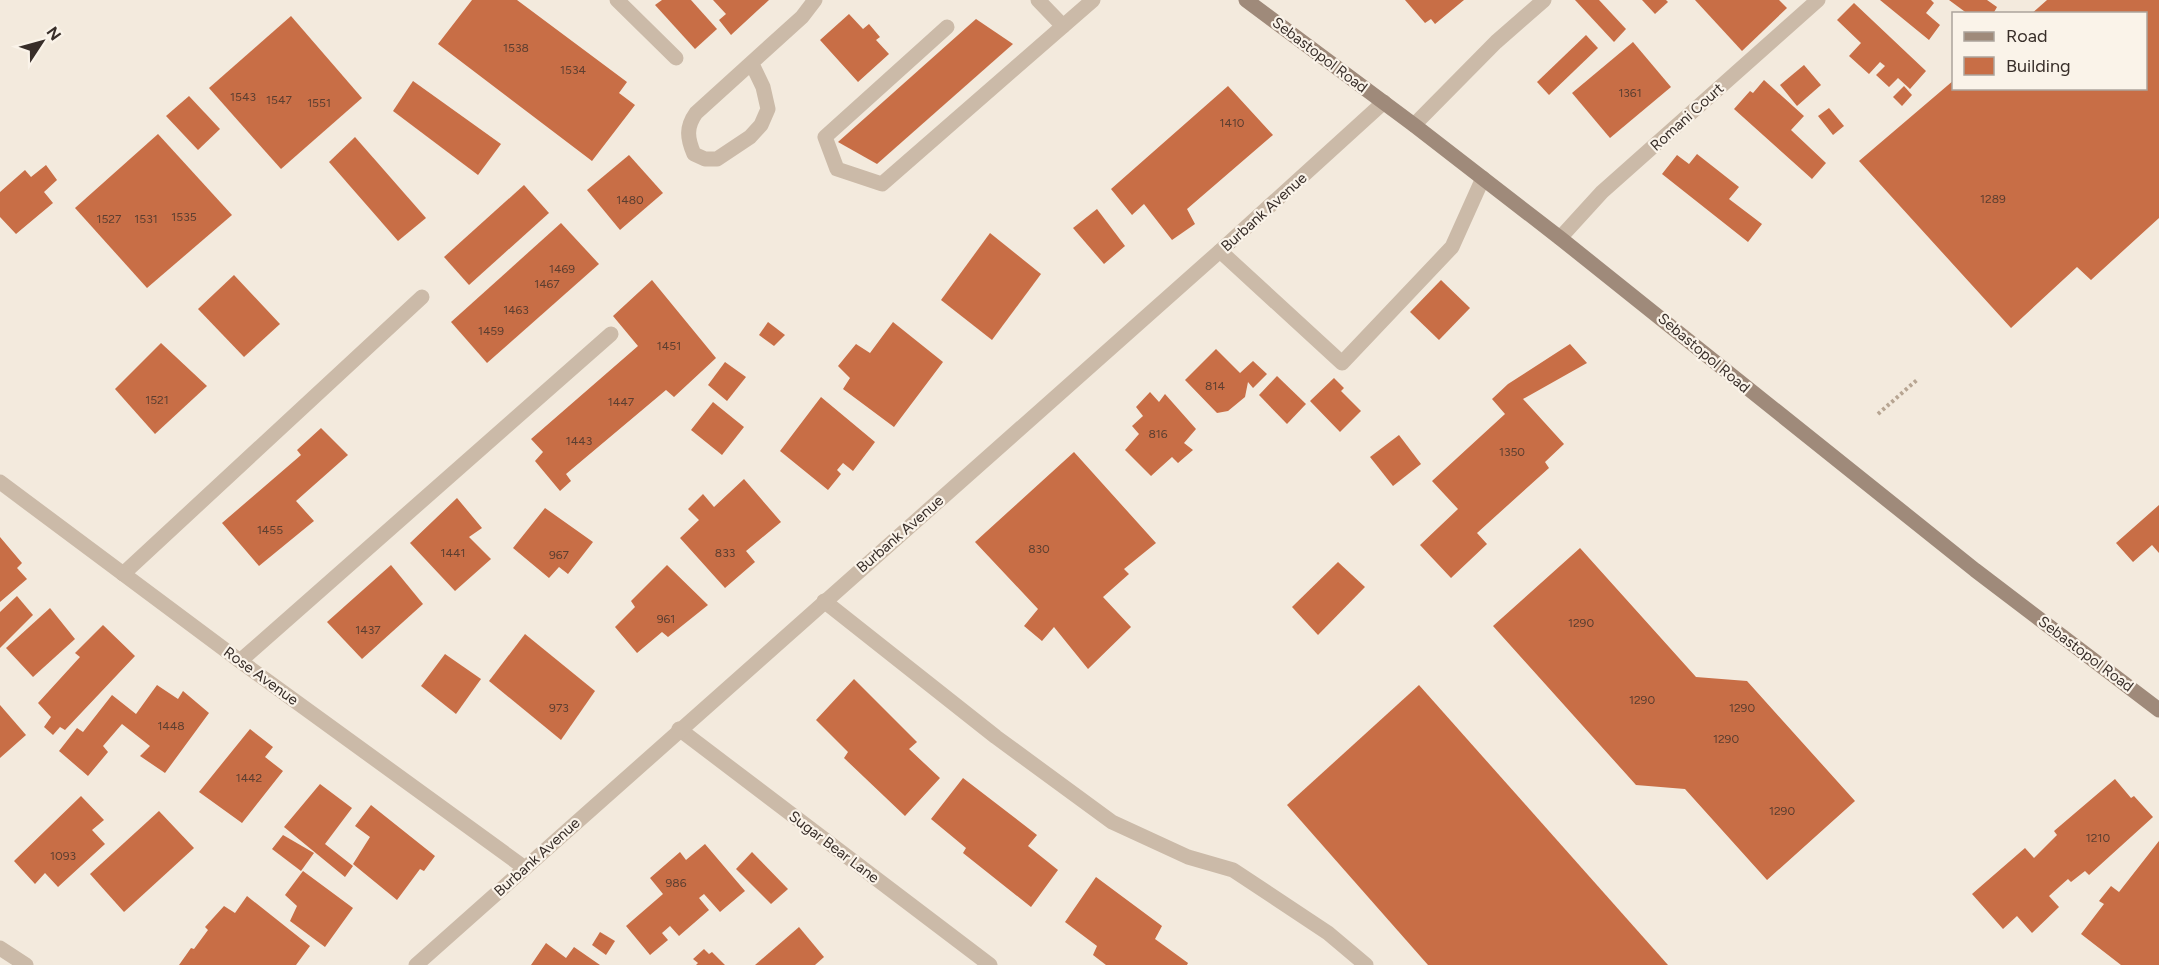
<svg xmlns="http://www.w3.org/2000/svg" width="2159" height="965" viewBox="0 0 2159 965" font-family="Figtree,sans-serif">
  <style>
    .building { fill: #c86e46 }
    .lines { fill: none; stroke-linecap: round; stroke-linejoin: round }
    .path { stroke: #b7a592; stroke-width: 4; stroke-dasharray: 3 3; stroke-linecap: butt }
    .lane { stroke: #cbbaa8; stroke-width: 15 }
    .street { stroke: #cbbaa8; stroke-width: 15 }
    .secondary { stroke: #9f8a7a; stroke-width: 15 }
    .labels { text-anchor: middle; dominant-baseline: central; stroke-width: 4.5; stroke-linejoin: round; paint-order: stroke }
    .number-label { font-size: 12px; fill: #5c3e30 }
    .street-label { font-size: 15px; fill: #382e29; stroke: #faf3e9 }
  </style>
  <rect width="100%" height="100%" fill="#f3eadd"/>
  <g class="building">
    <polygon points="472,0 517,0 627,82 619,93 635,105 592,161 438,44"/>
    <polygon points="662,0 691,0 717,29 695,49 655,5"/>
    <polygon points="713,0 769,0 731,35 719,20 726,14"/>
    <polygon points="1405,0 1464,0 1435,24 1431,19 1425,23"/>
    <polygon points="1575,0 1599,0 1626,29 1614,42"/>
    <polygon points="1642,0 1666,0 1668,2 1655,14"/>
    <polygon points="1695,0 1779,0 1787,8 1742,51"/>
    <polygon points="1880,0 1931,0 1934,3 1926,13 1940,25 1929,40"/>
    <polygon points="1949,0 1987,0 1997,7 1993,14 1968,14"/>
    <polygon points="2047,0 2159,0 2159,218 2091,280 2077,267 2011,328 1859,161 1954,80 1954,88 2146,88 2146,14 2031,14"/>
    <polygon points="1854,3 1926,71 1910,89 1898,78 1889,87 1876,75 1885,66 1880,62 1869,74 1849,56 1861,43 1837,20"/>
    <polygon points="849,14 863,29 869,24 880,37 876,40 889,54 858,82 820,40"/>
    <polygon points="291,16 362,98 281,169 209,88"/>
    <polygon points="976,19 1013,44 877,164 838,142"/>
    <polygon points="1586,35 1598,48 1549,95 1537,82"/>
    <polygon points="1633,42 1671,87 1610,138 1572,93"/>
    <polygon points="1804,65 1821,85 1797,106 1780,85"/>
    <polygon points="1764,80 1804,116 1791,130 1826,163 1812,179 1734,109 1750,91 1753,93"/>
    <polygon points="413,81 501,144 478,175 393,111"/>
    <polygon points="1228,86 1273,135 1187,209 1195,224 1172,240 1144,204 1132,215 1111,189"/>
    <polygon points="1904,86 1912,95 1902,106 1893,97"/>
    <polygon points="189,96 220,129 198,150 166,116"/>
    <polygon points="1829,108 1844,126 1833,135 1818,116"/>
    <polygon points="158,134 232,215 147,288 75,208"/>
    <polygon points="355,137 426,218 398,241 329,162"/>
    <polygon points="1697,154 1739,187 1729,199 1762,224 1748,242 1662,174 1677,155 1689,164"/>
    <polygon points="629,155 663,193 620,230 587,190"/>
    <polygon points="46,165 57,180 44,192 53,203 16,234 0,217 0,192 25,170 31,177"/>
    <polygon points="524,185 549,213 469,285 444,257"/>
    <polygon points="1097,209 1125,246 1104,264 1073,228"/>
    <polygon points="561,223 599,264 487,363 451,322"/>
    <polygon points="990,233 1041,274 992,340 941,300"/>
    <polygon points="234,275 280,324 244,357 198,309"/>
    <polygon points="652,280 716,358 674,397 666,390 566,474 571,481 560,491 535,461 543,452 531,439 638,346 613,316"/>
    <polygon points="1441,280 1470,308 1439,340 1410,312"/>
    <polygon points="768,322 785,335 774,346 759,335"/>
    <polygon points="893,322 943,362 894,427 843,389 850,378 838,366 856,344 870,353"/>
    <polygon points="161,343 207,386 155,434 115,389"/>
    <polygon points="1570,344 1587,363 1523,399 1564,444 1545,462 1549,468 1477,533 1487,544 1451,578 1420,545 1458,509 1432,481 1505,414 1492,399 1508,384"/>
    <polygon points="1216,349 1240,373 1253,361 1267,374 1253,388 1248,382 1245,397 1228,411 1217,413 1185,380"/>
    <polygon points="725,362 746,377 727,401 708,385"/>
    <polygon points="1277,376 1306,404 1287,424 1259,395"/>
    <polygon points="1334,378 1344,388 1341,391 1361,411 1340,432 1310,401"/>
    <polygon points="1150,392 1159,402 1165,394 1196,429 1184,443 1193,450 1178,463 1172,457 1151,476 1125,450 1139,434 1132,426 1143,416 1136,407"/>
    <polygon points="821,397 875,442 853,471 843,463 837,470 841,474 828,490 780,451"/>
    <polygon points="713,402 744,427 722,455 691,430"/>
    <polygon points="321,428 348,455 296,501 314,521 259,566 222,523 301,455 297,450"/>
    <polygon points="1399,435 1421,464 1393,486 1370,457"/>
    <polygon points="1074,452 1156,543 1124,569 1129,574 1103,597 1131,627 1088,669 1054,627 1042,641 1024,626 1038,609 975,542"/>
    <polygon points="744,479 781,522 746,551 755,562 725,588 680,538 699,520 688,509 703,494 714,507"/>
    <polygon points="457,498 482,528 469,537 491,559 455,591 410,543"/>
    <polygon points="2159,505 2159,553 2152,545 2133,562 2116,543"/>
    <polygon points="545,508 593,542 568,574 559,567 549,578 513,548"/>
    <polygon points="0,537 22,563 17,568 27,579 0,602"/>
    <polygon points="1580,548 1696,677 1747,681 1855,801 1767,880 1685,789 1636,785 1493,626"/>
    <polygon points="1338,562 1365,587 1318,635 1292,607"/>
    <polygon points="391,565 423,604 362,659 327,622"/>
    <polygon points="667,565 708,605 668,637 662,632 637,653 615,627 635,607 631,601"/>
    <polygon points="17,596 33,615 0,648 0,612"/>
    <polygon points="50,608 75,639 33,677 6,648"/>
    <polygon points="103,625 135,656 65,730 60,727 53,735 44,727 51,717 38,703 80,657 75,653"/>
    <polygon points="525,634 595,691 561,740 489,681"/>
    <polygon points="445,654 481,679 456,714 421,686"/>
    <polygon points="854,679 917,742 909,749 940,778 905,816 844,758 848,752 816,720"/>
    <polygon points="157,685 178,699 183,691 209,713 165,773 140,756 150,746 122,724 103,746 108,752 88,776 59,751 77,728 83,732 112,695 136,714"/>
    <polygon points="1419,685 1668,965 1428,965 1287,805"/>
    <polygon points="0,705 26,735 0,758"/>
    <polygon points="250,729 273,747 265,757 283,771 242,823 199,792"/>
    <polygon points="963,778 1037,835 1028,846 1058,870 1031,907 963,853 966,848 931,819"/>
    <polygon points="2115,779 2131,798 2134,796 2153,817 2089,875 2085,871 2071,882 2068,879 2049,896 2059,907 2032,933 2017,916 2003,929 1972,894 2025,848 2034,858 2057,835 2054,831"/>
    <polygon points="320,784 352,808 325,844 353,866 345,877 284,827"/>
    <polygon points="81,796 104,820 92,830 105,844 58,887 45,873 35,884 14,861"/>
    <polygon points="371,805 435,856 424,871 420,869 397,900 353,864 370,837 355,826"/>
    <polygon points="159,811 194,848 124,912 90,874"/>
    <polygon points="283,835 314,853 301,871 272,849"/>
    <polygon points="2159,841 2159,965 2121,965 2081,934 2104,904 2099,901 2111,886 2119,892"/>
    <polygon points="705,844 745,891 720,912 704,894 699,898 709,910 679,936 670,926 662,933 668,940 650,955 626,926 663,894 650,878 680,852 686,860"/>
    <polygon points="752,852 788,889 771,904 736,869"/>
    <polygon points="303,871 353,908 325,947 290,921 297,906 285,895"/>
    <polygon points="1096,877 1162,926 1155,939 1188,963 1187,965 1106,965 1093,955 1097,946 1065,922"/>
    <polygon points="247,896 310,946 296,965 179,965 191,948 194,949 208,930 205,927 224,906 235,913"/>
    <polygon points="799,927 824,957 815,965 755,965"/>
    <polygon points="600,932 615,941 606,955 592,945"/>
    <polygon points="546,943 566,958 574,947 600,965 531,965"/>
    <polygon points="704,949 709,954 712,952 725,965 696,965 698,963 693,959"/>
  </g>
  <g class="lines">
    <polyline class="path" points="1878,414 1918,379"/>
    <g class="lane">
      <polyline points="617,0 676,58"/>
      <polyline points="1038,0 1063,26"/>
      <polyline points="947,27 825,137 837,169 882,184 1093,0"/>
      <path d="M752 64 763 87 768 109 761 125 750 137 717 159H705L694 154C687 138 686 127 696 113L802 17 815 0"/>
      <polyline points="1220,251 1342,363 1452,247 1483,178"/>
      <polyline points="123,574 422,297"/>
      <polyline points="824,601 996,737 1112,822 1188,857 1233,870 1328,933 1366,965"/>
      <polyline points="240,661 611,334"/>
      <polyline points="0,948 26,965"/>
    </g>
    <g class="street">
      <polyline points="1414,125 1496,42 1544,0"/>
      <polyline points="1560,238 1602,192 1818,0"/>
      <polyline points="0,482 240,661 525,868"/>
      <polyline points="679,729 990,965"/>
      <polyline points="416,965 1220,251 1384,102"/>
    </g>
    <polyline class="secondary" points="1246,0 1414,125 1560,238 1975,570 2159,710"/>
  </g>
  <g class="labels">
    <g class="number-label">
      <text x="516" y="48">1538</text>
      <text x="573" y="70">1534</text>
      <text x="1630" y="93">1361</text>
      <text x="243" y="97">1543</text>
      <text x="279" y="100">1547</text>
      <text x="319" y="103">1551</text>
      <text x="1232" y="123">1410</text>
      <text x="1993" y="199">1289</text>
      <text x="630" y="200">1480</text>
      <text x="184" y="217">1535</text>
      <text x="109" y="219">1527</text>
      <text x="146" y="219">1531</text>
      <text x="562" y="269">1469</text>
      <text x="547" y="284">1467</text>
      <text x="516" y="310">1463</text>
      <text x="491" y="331">1459</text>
      <text x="669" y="346">1451</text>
      <text x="1215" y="386">814</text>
      <text x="157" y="400">1521</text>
      <text x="621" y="402">1447</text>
      <text x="1158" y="434">816</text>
      <text x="579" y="441">1443</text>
      <text x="1512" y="452">1350</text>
      <text x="270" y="530">1455</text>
      <text x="1039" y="549">830</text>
      <text x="453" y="553">1441</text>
      <text x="725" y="553">833</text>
      <text x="559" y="555">967</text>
      <text x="666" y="619">961</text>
      <text x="1581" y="623">1290</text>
      <text x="368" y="630">1437</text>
      <text x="1642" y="700">1290</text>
      <text x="559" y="708">973</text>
      <text x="1742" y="708">1290</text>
      <text x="171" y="726">1448</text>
      <text x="1726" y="739">1290</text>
      <text x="249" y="778">1442</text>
      <text x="1782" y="811">1290</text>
      <text x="2098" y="838">1210</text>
      <text x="63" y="856">1093</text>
      <text x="676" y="883">986</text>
    </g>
    <g class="street-label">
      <text transform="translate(1320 55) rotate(37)">Sebastopol Road</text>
      <text transform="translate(1687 117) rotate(-42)">Romani Court</text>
      <text transform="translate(1264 212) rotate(-42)">Burbank Avenue</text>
      <text transform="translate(1704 353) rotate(40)">Sebastopol Road</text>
      <text transform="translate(900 534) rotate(-41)">Burbank Avenue</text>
      <text transform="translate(2086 654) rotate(37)">Sebastopol Road</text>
      <text transform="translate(261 676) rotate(36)">Rose Avenue</text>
      <text transform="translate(834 847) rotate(37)">Sugar Bear Lane</text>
      <text transform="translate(537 857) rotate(-42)">Burbank Avenue</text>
    </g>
  </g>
  <rect x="1952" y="12" width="195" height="78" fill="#faf3e9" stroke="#aca49c" stroke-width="1.5"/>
  <rect x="1964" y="32" width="30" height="9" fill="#9f8a7a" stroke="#aca49c" stroke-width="1.5"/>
  <text x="2006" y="42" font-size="18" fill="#382e29">Road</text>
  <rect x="1964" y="57" width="30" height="18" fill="#c86e46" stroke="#aca49c" stroke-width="1.5"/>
  <text x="2006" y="72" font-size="18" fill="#382e29">Building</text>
  <g transform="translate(42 42) rotate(54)" stroke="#faf3e9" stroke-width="4.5" paint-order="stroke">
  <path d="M0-4.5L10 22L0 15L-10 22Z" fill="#382e29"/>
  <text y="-9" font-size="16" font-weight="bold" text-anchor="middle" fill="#382e29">N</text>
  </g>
</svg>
